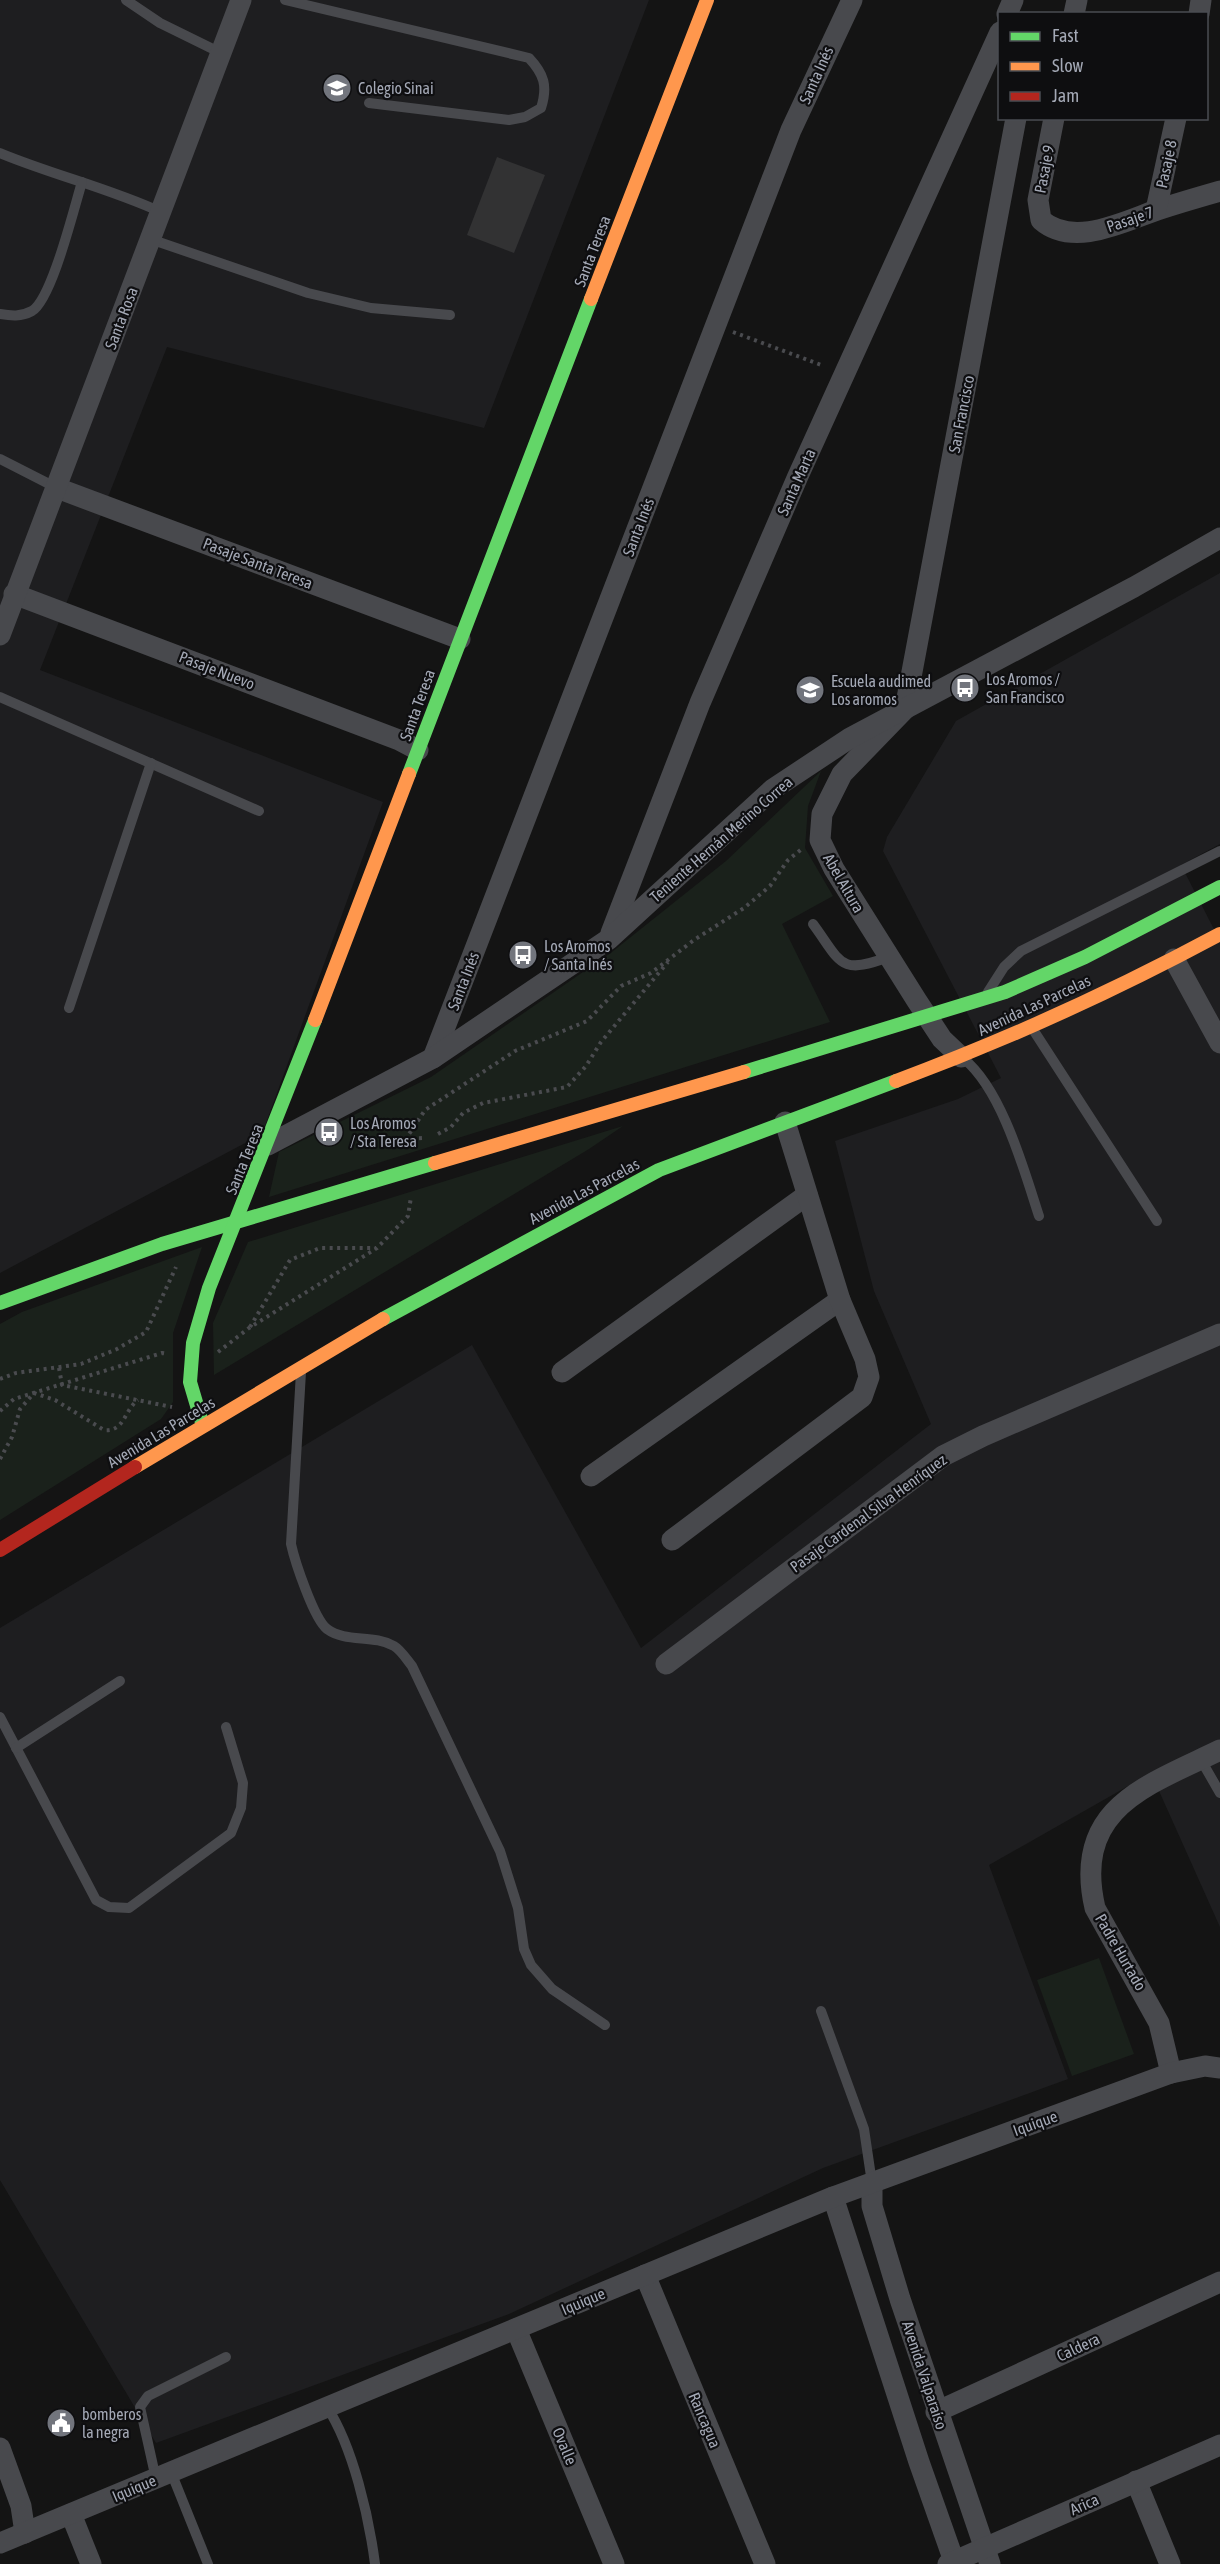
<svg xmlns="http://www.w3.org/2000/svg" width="1220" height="2564" viewBox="0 0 1220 2564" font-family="'Asap Condensed',sans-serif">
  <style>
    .built { fill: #1e1e20 }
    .green { fill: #1a211b }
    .building { fill: #323233 }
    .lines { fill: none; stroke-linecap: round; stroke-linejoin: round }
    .path { stroke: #4a4b4f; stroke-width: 4; stroke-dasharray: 3 4.5; stroke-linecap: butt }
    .lane { stroke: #48494d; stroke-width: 10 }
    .street { stroke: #48494d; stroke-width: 21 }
    .fast { stroke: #63d668; stroke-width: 14 }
    .slow { stroke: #ff974d; stroke-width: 14 }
    .jam { stroke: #b3261e; stroke-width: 14 }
    .labels { text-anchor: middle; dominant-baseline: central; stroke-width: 4.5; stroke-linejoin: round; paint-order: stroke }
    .street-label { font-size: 16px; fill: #a4a9b6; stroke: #0e0e10 }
    .poi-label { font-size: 16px; fill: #a4a9b6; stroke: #0e0e10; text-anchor: start }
  </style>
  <rect width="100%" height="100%" fill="#141414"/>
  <g class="built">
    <polygon points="0,0 649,0 484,428 167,347 40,670 383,802 262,1134 0,1273"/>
    <polygon points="1220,573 1220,844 1181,865 1220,941 1220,1927 1151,1773 989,1865 1068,2079 823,2168 509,2314 156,2443 0,2180 0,1628 472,1345 641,1648 931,1424 874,1291 835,1141 958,1099 1001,1078 883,851 887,837 956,721"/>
  </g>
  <g class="green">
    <polygon points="821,771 808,806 805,848 833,896 782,924 830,1022 269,1197 279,1152 431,1077 612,952 726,861"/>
    <polygon points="623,1126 589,1149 214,1375 213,1323 248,1242"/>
    <polygon points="202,1247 173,1333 173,1402 161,1419 0,1520 0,1324 22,1312"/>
    <polygon points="1099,1958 1134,2054 1072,2076 1037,1980"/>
  </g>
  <polygon class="building" points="497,157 545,175 514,253 467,235"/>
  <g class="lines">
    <g class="path">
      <polyline points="733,332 824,366"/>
      <polyline points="438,1134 451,1127 463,1113 483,1103 567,1087 586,1066 601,1042 668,962"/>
      <polyline points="404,1139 423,1138"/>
      <polyline points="401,1146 425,1110 515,1051 587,1021 621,986 651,973 694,940 744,908 770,886 788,860 803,848"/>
      <polyline points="250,1327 290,1260 320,1248 376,1248"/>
      <polyline points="218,1352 249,1328 377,1248 408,1216 411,1197"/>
      <polyline points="59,1368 62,1385 172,1407"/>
      <polyline points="0,1379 16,1373 81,1364 117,1349 146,1332 176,1267"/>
      <polyline points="0,1411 14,1399 162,1353 168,1354"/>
      <path d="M0 1459 12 1437 20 1409 34 1393 55 1400 104 1430C125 1432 124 1410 138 1400"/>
    </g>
    <g class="lane">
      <polyline points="126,0 160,23 221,53"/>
      <path d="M285 0 529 58C544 74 548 86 541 108L525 117 509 120 369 103"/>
      <path d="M0 153C53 175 109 188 161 212"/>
      <polyline points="150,239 308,293 371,308 450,315"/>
      <path d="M0 314C11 316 21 317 32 311 52 299 74 208 82 182"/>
      <polyline points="0,459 57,488"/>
      <polyline points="0,697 259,811"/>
      <path d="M813 924C841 962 839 976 888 957"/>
      <polyline points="988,992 1004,967 1021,951 1220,851"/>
      <polyline points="69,1008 151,763"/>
      <polyline points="1032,1028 1157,1221"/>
      <path d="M964 1059C1002 1090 1024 1170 1039 1216"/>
      <path d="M301 1372 291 1544C295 1562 314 1619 327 1629 346 1643 373 1634 394 1646 401 1650 407 1660 412 1666L500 1851 518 1908 524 1949 531 1965 552 1989 605 2025"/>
      <polyline points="0,1717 96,1900 109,1907 129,1908 231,1833 241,1808 243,1783 226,1727"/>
      <polyline points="16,1748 120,1681"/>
      <polyline points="1201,1760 1220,1793"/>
      <polyline points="821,2011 864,2129 872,2183"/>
      <path d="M327 2407C353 2447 369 2517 375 2564"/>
      <polyline points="171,2472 208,2564"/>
      <polyline points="156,2479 140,2407 148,2396 226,2357"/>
    </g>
    <g class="street">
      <polyline points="1007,14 1013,0"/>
      <polyline points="1074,14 1077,0"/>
      <polyline points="1199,14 1201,0"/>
      <path d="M1054 118 1038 200 1041 220C1073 248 1123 222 1157 210 1178 203 1199 197 1220 191"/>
      <polyline points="1156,210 1176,118"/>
      <polyline points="57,488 460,639"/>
      <polyline points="14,594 399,740 418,750"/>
      <polyline points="0,635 241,0"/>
      <polyline points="611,933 700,703 798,476 1000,32"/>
      <polyline points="1174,959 1220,1043"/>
      <polyline points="961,1057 942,1039 917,1001 834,869 820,840 822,814 842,774 905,709 1016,118"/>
      <polyline points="433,1058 791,130 852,0"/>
      <polyline points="268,1145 433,1058 609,939 773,789 850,738 1134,587 1220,538"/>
      <polyline points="562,1372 807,1195"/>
      <polyline points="591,1476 840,1300"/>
      <polyline points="672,1540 862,1397 869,1377 865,1359 840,1300 785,1122"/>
      <polyline points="666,1664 943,1456 983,1436 1220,1334"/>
      <path d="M1171 2073 1159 2023 1095 1908C1072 1808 1146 1786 1220 1750"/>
      <polyline points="872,2183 872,2206 900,2299 990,2564"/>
      <polyline points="833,2197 919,2462 955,2564"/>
      <polyline points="645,2275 765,2564"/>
      <polyline points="516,2329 614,2564"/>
      <polyline points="936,2412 1220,2282"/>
      <polyline points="0,2448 21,2506 25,2533"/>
      <polyline points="1136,2481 1170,2564"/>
      <polyline points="71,2514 91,2564"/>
      <polyline points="0,2543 833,2197 1171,2073 1205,2066 1220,2068"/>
      <polyline points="948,2564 1220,2445"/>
    </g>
    <g class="fast">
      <polyline points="409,774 591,299"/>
      <polyline points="744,1072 1005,992 1085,957 1220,887"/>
      <polyline points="0,1303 162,1244 435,1163"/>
      <polyline points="383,1319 659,1170 896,1081"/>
      <polyline points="203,1426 190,1382 193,1343 209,1288 315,1020"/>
    </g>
    <g class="slow">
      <polyline points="591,299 707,0"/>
      <polyline points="315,1020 409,774"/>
      <path d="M896 1081C1006 1040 1116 990 1220 934"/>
      <polyline points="435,1163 744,1072"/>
      <polyline points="135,1467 383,1319"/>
    </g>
    <polyline class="jam" points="0,1550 135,1467"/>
  </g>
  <defs>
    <g id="school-disc" transform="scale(1.5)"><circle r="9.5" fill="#72757d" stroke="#0e0e10"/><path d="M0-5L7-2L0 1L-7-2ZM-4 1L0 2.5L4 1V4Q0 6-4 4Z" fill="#fff"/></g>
    <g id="bus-disc" transform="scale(1.5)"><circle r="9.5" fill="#72757d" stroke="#0e0e10"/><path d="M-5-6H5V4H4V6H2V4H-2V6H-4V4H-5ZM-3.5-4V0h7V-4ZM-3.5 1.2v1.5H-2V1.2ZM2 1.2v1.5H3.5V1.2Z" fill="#fff"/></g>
    <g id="civic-disc" transform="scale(1.5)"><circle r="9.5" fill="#72757d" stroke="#0e0e10"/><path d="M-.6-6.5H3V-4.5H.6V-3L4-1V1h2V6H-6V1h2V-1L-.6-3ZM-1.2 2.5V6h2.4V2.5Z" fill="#fff"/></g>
  </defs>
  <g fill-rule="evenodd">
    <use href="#school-disc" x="337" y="88"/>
    <use href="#bus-disc" x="965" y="688"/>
    <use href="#school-disc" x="810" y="690"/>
    <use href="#bus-disc" x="523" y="955"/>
    <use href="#bus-disc" x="329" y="1132"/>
    <use href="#civic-disc" x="61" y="2423"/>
  </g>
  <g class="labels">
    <g class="street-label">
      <text transform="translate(816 75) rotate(-66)">Santa Inés</text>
      <text transform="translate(1166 164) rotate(-78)">Pasaje 8</text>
      <text transform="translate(1044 169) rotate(-79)">Pasaje 9</text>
      <text transform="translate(1130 219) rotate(-19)">Pasaje 7</text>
      <text transform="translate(592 251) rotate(-69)">Santa Teresa</text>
      <text transform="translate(121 318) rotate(-69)">Santa Rosa</text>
      <text transform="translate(961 414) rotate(-79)">San Francisco</text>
      <text transform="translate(796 482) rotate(-66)">Santa Marta</text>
      <text transform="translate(638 527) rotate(-69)">Santa Inés</text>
      <text transform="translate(258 563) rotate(21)">Pasaje Santa Teresa</text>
      <text transform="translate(217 670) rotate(21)">Pasaje Nuevo</text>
      <text transform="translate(417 705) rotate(-70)">Santa Teresa</text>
      <text transform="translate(721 839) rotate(-41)">Teniente Hernán Merino Correa</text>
      <text transform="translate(844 883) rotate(60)">Abel Altura</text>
      <text transform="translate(463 981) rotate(-69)">Santa Inés</text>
      <text transform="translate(1034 1005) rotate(-25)">Avenida Las Parcelas</text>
      <text transform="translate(244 1159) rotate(-68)">Santa Teresa</text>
      <text transform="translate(584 1191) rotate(-28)">Avenida Las Parcelas</text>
      <text transform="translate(161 1432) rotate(-31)">Avenida Las Parcelas</text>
      <text transform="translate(868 1513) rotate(-36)">Pasaje Cardenal Silva Henríquez</text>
      <text transform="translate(1121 1952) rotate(60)">Padre Hurtado</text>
      <text transform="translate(1035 2123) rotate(-20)">Iquique</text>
      <text transform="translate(583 2301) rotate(-23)">Iquique</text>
      <text transform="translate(1078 2347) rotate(-25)">Caldera</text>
      <text transform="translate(925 2375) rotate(72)">Avenida Valparaíso</text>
      <text transform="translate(705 2420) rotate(67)">Rancagua</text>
      <text transform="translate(565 2446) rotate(67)">Ovalle</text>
      <text transform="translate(134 2488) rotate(-23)">Iquique</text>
      <text transform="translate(1084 2504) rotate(-24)">Arica</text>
    </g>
    <g class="poi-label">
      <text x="358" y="88">Colegio Sinai</text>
      <text x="986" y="679">Los Aromos /<tspan x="986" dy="18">San Francisco</tspan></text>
      <text x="831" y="681">Escuela audimed<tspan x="831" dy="18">Los aromos</tspan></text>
      <text x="544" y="946">Los Aromos<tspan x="544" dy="18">/ Santa Inés</tspan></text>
      <text x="350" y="1123">Los Aromos<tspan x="350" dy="18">/ Sta Teresa</tspan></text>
      <text x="82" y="2414">bomberos<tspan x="82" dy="18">la negra</tspan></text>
    </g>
  </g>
  <rect x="998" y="12" width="210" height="108" fill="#0e0e10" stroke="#4a4c52" stroke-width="1.5"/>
  <rect x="1010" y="32" width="30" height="9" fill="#63d668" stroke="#4a4c52" stroke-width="1.5"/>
  <text x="1052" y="42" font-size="18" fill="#a4a9b6">Fast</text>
  <rect x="1010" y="62" width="30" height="9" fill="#ff974d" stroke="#4a4c52" stroke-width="1.5"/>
  <text x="1052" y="72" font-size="18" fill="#a4a9b6">Slow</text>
  <rect x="1010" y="92" width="30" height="9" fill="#b3261e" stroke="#4a4c52" stroke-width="1.5"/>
  <text x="1052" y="102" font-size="18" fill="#a4a9b6">Jam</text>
</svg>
